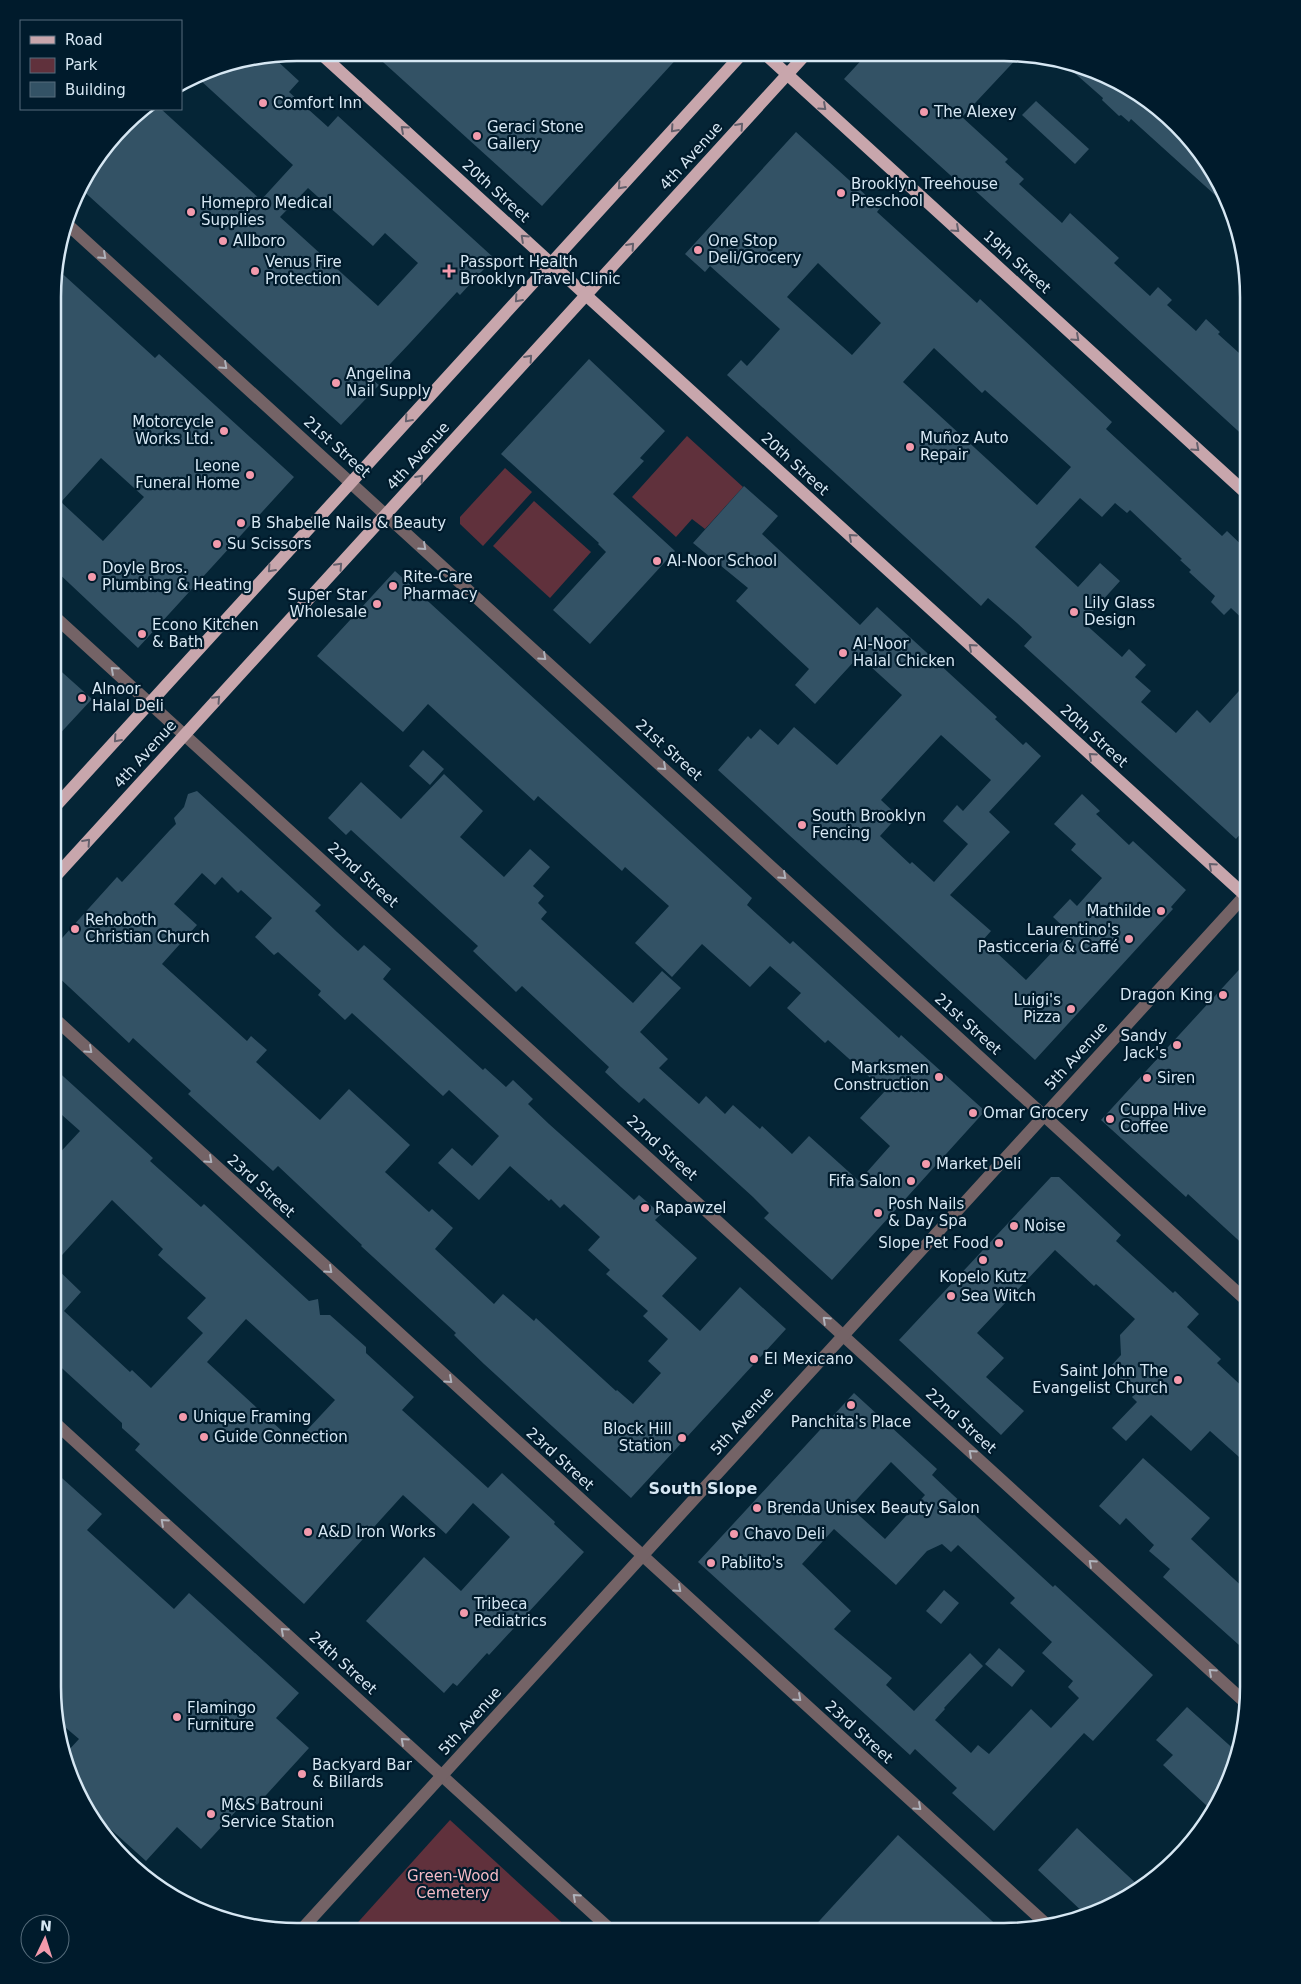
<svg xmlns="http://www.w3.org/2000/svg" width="1301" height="1984" viewBox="0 0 1301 1984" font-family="'DejaVu Sans',sans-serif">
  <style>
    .green { fill: #60313c }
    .building { fill: #335265; fill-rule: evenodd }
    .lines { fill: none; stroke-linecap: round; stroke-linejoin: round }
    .minor { stroke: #746366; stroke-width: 12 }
    .major { stroke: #c8a6ac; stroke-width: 12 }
    .oneway { stroke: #64606c }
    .oneway2 { stroke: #afb2bb }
    .poi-dot { fill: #f29aac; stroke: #001b2c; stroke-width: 2 }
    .labels { text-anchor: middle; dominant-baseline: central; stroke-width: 4.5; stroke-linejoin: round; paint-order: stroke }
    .poi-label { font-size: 15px; fill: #d6e7f3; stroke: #001b2c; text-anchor: start }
    .street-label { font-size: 15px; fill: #d6e7f3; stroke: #001b2c }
    .park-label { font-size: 15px; fill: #f4bac5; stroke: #001b2c }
    .neighbourhood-label { font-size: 16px; font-weight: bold; fill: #d6e7f3; stroke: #001b2c }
    .rim { fill: none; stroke: #d6e7f3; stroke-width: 2.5 }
  </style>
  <rect width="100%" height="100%" fill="#052536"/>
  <g class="green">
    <polygon points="687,436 743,487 705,529 692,519 676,537 632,497"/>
    <polygon points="505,468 532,492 483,546 460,524 460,517"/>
    <polygon points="534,501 591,552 550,598 493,546"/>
    <polygon points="450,1820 570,1930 351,1930"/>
  </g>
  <g class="building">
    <polygon points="373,53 537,53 681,54 542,206"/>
    <polygon points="867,54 1020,55 962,117 1008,159 1005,162 1024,179 1019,184 1062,223 1070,213 1119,258 1114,263 1150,296 1158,287 1172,300 1167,305 1196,331 1206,319 1220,332 1218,334 1248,361 1248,440 980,195 963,180 960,184 844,79"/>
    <path d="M273 57 299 81 289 92 328 127 338 116 494 258 460 295 457 292 409 344 374 381 379 385 341 425 79 187 136 113 143 109H161L261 200 293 165 200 80 210 70ZM308 188 373 246 385 233 418 263 378 306 280 217Z"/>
    <polygon points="1062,62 1097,71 1153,103 1198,148 1229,201 1225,204 1131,119 1129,122 1121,115 1119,116 1102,100 1103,98"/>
    <polygon points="1036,101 1089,149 1075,164 1022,115"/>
    <path d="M796 132 880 208 877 212 977 303 980 299 1112 422 1106 429 1222 536 1227 531 1248 551V624L1231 608 1224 615 1211 602 1215 596 1189 572 1191 570 1180 560 1182 559 1130 510 1127 513 1115 503 1102 517 1080 498 1035 547 1078 587 1100 563 1120 581 1083 622 1122 657 1129 649 1146 665 1135 677 1151 691 1141 702 1176 733 1197 710 1210 723 1248 681V825L1236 839 1024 646 1032 637 1017 623 988 598 981 606 727 375 741 360 747 366 780 329 710 266 705 272 685 254ZM818 263 881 323 852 355 787 297ZM934 348 982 393 985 390 1071 467 1037 505 903 382Z"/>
    <path d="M55 267 155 358 159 354 294 477 138 648 54 569ZM101 458 144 497 103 541 61 502Z"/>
    <polygon points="589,359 665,431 640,458 644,461 613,494 675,551 590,644 553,610 606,552 598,544 599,543 501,454"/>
    <path d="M744 486 778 516 762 534 860 625 877 607 997 717 995 719 1023 745 1026 742 1041 756 989 812 1010 832 950 895 991 931 983 940 1026 980 1070 933 1053 917 1070 899 1077 906 1102 878 1071 850 1076 844 1054 824 1082 794 1100 811 1096 814 1129 845 1133 841 1186 890 1171 907 1173 909 1035 1060 718 770 748 736 751 739 760 729 778 745 794 727 837 765 902 695 859 656 815 704 795 685 809 669 736 601 748 588 693 543ZM941 735 991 780 963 811 957 805 943 821 968 844 934 882 912 862 910 864 880 836 898 816 881 800Z"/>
    <polygon points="395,571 752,898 747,905 790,944 793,941 899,1038 901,1035 985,1111 832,1280 764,1218 769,1213 753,1197 644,1098 639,1103 621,1087 605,1072 609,1067 522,986 516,992 473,951 478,946 351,830 346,835 328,818 361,782 401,819 444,774 483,811 460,837 504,877 530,849 550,867 533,886 544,896 538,903 547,912 541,919 633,1003 662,971 681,988 640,1032 668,1059 659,1068 699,1104 706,1096 725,1114 733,1105 760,1129 762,1126 792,1154 809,1136 859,1181 890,1146 860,1118 885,1091 828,1040 825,1043 787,1008 801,993 770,966 750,987 702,944 672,977 635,943 669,906 625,867 622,871 538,796 534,801 428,704 403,732 317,656"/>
    <polygon points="54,665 92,699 54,740"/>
    <polygon points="423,750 444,769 430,785 409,766"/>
    <path d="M197 791 321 905 315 911 337 932 358 951 364 945 391 969 383 979 483 1070 485 1068 506 1087 513 1080 533 1099 528 1104 549 1124 634 1200 639 1195 661 1214 655 1220 697 1258 662 1296 700 1331 740 1287 786 1329 631 1498 484 1364 460 1341 454 1335 456 1333 361 1246 362 1245 278 1166 273 1171 188 1094 191 1091 133 1038 129 1043 54 973V947L117 877 122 882 170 830 176 824 174 818 184 807 188 794ZM202 873 215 885 222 877 238 893 241 890 272 918 255 937 274 955 278 952 321 991 318 995 345 1020 352 1013 443 1096 449 1090 499 1136 472 1166 452 1148 438 1163 479 1200 510 1166 549 1201 551 1199 560 1208 564 1204 600 1237 588 1250 610 1270 606 1274 648 1311 643 1316 668 1339 648 1361 661 1373 633 1404 617 1390 616 1391 536 1318 534 1321 503 1294 494 1304 435 1249 453 1228 432 1209 429 1212 385 1172 410 1145 349 1089 320 1120 256 1062 267 1050 251 1036 247 1041 162 964 197 925 174 904Z"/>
    <polygon points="1248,960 1248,1249 1188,1194 1186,1197 1101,1120"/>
    <path d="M53 1067 153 1158 150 1161 201 1207 204 1204 309 1301 318 1299 320 1315H330L366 1347V1353L414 1397 402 1410 466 1468 488 1488 502 1473 555 1522 554 1524 584 1552 489 1655 487 1653 457 1686 453 1683 444 1693 366 1621 424 1557 461 1591 510 1537 473 1503 446 1534 403 1495 304 1604 135 1450 140 1444 122 1428V1423L53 1360V1265L81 1292 64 1311 130 1372 132 1370 151 1388 203 1333 187 1318 206 1298 158 1255 163 1249 112 1200 53 1265V1160L80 1131 53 1107ZM246 1319 335 1400 295 1443 207 1362Z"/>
    <polygon points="1051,1177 1059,1177 1121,1235 1116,1241 1173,1293 1175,1291 1199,1314 1187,1327 1221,1359 1217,1363 1248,1392 1248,1465 1210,1431 1191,1451 1151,1415 1126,1441 1112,1428 1137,1402 1132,1397 1136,1393 1109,1368 1121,1355 1120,1335 1135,1319 1096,1284 1094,1286 1055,1250 977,1333 1004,1358 986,1377 1024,1411 1001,1435 899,1340"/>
    <path d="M854 1393 937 1469 932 1475 952 1494 1053 1587 1055 1585 1153 1675 1093 1741 1084 1733 994 1831 952 1793 957 1788 915 1749 910 1755 698 1562ZM891 1462 925 1495 885 1539 850 1507ZM834 1529 896 1585 927 1551 942 1544 951 1552 958 1545 1015 1598 1010 1603 1052 1642 1042 1653 1073 1681 1068 1687 1079 1698 1051 1728 1031 1709 989 1754 978 1745 971 1753 935 1720 945 1709 944 1708 983 1666 970 1653 914 1711 886 1685 892 1678 834 1629 851 1611 802 1564Z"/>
    <polygon points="1143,1458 1210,1518 1191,1539 1248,1592 1248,1653 1163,1577 1170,1569 1149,1551 1154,1545 1126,1518 1120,1525 1099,1506"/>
    <polygon points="53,1470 102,1514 87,1530 174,1609 189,1593 299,1693 276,1718 309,1748 257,1805 249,1797 201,1849 177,1827 146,1861 86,1807 71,1781 66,1753 79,1739 59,1722 52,1687"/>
    <polygon points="944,1590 959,1603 941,1624 926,1611"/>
    <polygon points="999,1648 1025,1671 1012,1687 985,1664"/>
    <polygon points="1187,1707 1238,1753 1235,1766 1224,1787 1207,1806 1163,1765 1173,1755 1156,1740"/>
    <polygon points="1077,1828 1097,1847 1141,1888 1098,1913 1086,1915 1038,1870"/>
    <polygon points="898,1835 1003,1931 810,1931"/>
  </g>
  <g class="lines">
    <g class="minor">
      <polyline points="67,224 1248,1302"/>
      <polyline points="54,616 1248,1705"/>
      <polyline points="53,1017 1045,1923"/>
      <polyline points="53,1421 611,1930"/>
      <polyline points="301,1930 1248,892"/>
    </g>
    <g class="major">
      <polyline points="320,53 1248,898"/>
      <polyline points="765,54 1248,495"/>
      <polyline points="54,808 742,54"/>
      <polyline points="54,878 806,54"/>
    </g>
  </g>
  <defs><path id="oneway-chevron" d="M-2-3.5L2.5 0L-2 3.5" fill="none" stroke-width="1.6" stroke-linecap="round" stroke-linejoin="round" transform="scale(1.25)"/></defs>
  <g class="oneway">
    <use href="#oneway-chevron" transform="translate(823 107) rotate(42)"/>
    <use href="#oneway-chevron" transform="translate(740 126) rotate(-48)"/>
    <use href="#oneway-chevron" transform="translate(404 129) rotate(-138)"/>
    <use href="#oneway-chevron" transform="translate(674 129) rotate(132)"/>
    <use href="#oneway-chevron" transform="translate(621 186) rotate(132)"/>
    <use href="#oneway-chevron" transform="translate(956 229) rotate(42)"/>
    <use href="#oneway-chevron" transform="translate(524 238) rotate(-137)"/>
    <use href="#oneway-chevron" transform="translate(631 246) rotate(-48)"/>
    <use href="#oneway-chevron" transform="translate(518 299) rotate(132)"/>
    <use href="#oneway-chevron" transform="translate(1076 338) rotate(42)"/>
    <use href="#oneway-chevron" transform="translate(529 358) rotate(-48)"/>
    <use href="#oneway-chevron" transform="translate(408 419) rotate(132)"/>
    <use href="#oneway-chevron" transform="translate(1196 448) rotate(42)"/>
    <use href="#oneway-chevron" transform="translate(420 478) rotate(-48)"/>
    <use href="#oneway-chevron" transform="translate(852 537) rotate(-138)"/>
    <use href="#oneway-chevron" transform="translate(339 566) rotate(-47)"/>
    <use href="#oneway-chevron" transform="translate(271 569) rotate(132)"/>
    <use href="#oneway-chevron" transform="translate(972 647) rotate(-138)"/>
    <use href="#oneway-chevron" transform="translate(217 699) rotate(-47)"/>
    <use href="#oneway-chevron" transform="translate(117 739) rotate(132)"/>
    <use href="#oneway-chevron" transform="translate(1092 756) rotate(-138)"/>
    <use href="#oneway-chevron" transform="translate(87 842) rotate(-48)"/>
    <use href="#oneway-chevron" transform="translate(1212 866) rotate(-138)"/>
  </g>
  <g class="oneway2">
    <use href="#oneway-chevron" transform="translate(103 256) rotate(42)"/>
    <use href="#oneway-chevron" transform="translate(224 366) rotate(42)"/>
    <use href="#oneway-chevron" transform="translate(423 547) rotate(42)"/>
    <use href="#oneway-chevron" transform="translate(543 657) rotate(42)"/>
    <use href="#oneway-chevron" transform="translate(114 670) rotate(-138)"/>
    <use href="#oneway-chevron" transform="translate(663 767) rotate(42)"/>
    <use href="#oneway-chevron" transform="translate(783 876) rotate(42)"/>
    <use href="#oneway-chevron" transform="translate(89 1050) rotate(42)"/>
    <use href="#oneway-chevron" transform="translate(209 1160) rotate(42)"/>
    <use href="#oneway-chevron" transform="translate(329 1270) rotate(42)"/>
    <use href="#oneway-chevron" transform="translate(826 1320) rotate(-137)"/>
    <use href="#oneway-chevron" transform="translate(449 1380) rotate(42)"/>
    <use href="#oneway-chevron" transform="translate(972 1453) rotate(-138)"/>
    <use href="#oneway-chevron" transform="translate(164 1522) rotate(-138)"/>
    <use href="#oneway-chevron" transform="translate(1092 1563) rotate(-138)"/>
    <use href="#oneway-chevron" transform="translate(678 1589) rotate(42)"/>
    <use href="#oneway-chevron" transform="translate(284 1631) rotate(-138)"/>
    <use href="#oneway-chevron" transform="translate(1212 1672) rotate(-138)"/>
    <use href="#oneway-chevron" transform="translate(798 1698) rotate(42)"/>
    <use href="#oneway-chevron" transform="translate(404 1741) rotate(-138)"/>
    <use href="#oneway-chevron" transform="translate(918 1807) rotate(42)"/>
    <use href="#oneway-chevron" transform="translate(576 1897) rotate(-138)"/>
  </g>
  <g class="poi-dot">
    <circle cx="263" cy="103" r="5"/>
    <circle cx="924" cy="112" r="5"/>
    <circle cx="477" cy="136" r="5"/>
    <circle cx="841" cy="193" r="5"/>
    <circle cx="191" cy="212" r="5"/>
    <circle cx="223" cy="241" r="5"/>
    <circle cx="698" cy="250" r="5"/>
    <circle cx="255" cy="271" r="5"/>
    <path d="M446.5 263.5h5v5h5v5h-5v5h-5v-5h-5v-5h5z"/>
    <circle cx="336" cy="383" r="5"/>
    <circle cx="224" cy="431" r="5"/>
    <circle cx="910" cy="447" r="5"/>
    <circle cx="250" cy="475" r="5"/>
    <circle cx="241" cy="523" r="5"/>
    <circle cx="217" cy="544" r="5"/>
    <circle cx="657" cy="561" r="5"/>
    <circle cx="92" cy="577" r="5"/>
    <circle cx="393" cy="586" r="5"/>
    <circle cx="377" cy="604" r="5"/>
    <circle cx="1074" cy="612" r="5"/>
    <circle cx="142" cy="634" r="5"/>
    <circle cx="843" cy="653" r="5"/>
    <circle cx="82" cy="698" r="5"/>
    <circle cx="802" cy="825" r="5"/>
    <circle cx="1161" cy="911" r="5"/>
    <circle cx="75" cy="929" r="5"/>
    <circle cx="1129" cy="939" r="5"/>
    <circle cx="1223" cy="995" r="5"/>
    <circle cx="1071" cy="1009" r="5"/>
    <circle cx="1177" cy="1045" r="5"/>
    <circle cx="939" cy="1077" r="5"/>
    <circle cx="1147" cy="1078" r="5"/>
    <circle cx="973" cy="1113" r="5"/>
    <circle cx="1110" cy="1119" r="5"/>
    <circle cx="926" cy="1164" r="5"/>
    <circle cx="911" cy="1181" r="5"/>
    <circle cx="645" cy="1208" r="5"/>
    <circle cx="878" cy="1213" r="5"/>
    <circle cx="1014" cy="1226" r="5"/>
    <circle cx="999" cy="1243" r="5"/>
    <circle cx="983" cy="1260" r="5"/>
    <circle cx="951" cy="1296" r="5"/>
    <circle cx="754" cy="1359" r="5"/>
    <circle cx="1178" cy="1380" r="5"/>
    <circle cx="851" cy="1405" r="5"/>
    <circle cx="183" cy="1417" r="5"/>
    <circle cx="204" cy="1437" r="5"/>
    <circle cx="682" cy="1438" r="5"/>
    <circle cx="757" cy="1508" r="5"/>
    <circle cx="308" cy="1532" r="5"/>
    <circle cx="734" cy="1534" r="5"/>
    <circle cx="711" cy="1563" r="5"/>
    <circle cx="464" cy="1613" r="5"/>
    <circle cx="177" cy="1717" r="5"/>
    <circle cx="302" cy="1774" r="5"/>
    <circle cx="211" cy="1814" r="5"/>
  </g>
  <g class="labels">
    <g class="poi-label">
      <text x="273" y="103">Comfort Inn</text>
      <text x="934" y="112">The Alexey</text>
      <text x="487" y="127">Geraci Stone<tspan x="487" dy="17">Gallery</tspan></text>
      <text x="851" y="184">Brooklyn Treehouse<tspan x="851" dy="17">Preschool</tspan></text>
      <text x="201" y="203">Homepro Medical<tspan x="201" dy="17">Supplies</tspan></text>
      <text x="233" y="241">Allboro</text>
      <text x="708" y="241">One Stop<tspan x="708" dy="17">Deli/Grocery</tspan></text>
      <text x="265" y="262">Venus Fire<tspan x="265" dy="17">Protection</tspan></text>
      <text x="460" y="262">Passport Health<tspan x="460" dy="17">Brooklyn Travel Clinic</tspan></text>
      <text x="346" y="374">Angelina<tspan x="346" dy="17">Nail Supply</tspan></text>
      <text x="214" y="422" text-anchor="end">Motorcycle<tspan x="214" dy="17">Works Ltd.</tspan></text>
      <text x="920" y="438">Muñoz Auto<tspan x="920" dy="17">Repair</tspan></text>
      <text x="240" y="466" text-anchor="end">Leone<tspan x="240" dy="17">Funeral Home</tspan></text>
      <text x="251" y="523">B Shabelle Nails &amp; Beauty</text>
      <text x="227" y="544">Su Scissors</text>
      <text x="667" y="561">Al-Noor School</text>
      <text x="102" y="568">Doyle Bros.<tspan x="102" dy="17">Plumbing &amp; Heating</tspan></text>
      <text x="403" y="577">Rite-Care<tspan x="403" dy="17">Pharmacy</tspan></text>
      <text x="367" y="595" text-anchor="end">Super Star<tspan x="367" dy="17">Wholesale</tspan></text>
      <text x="1084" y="603">Lily Glass<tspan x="1084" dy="17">Design</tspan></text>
      <text x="152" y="625">Econo Kitchen<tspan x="152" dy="17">&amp; Bath</tspan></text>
      <text x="853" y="644">Al-Noor<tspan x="853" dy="17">Halal Chicken</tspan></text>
      <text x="92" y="689">Alnoor<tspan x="92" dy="17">Halal Deli</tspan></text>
      <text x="812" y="816">South Brooklyn<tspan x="812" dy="17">Fencing</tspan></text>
      <text x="1151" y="911" text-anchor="end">Mathilde</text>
      <text x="85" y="920">Rehoboth<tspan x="85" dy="17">Christian Church</tspan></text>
      <text x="1119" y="930" text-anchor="end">Laurentino's<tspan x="1119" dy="17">Pasticceria &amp; Caffé</tspan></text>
      <text x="1213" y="995" text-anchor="end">Dragon King</text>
      <text x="1061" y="1000" text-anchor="end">Luigi's<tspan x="1061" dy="17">Pizza</tspan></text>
      <text x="1167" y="1036" text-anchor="end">Sandy<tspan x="1167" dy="17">Jack's</tspan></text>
      <text x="929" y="1068" text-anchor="end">Marksmen<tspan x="929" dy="17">Construction</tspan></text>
      <text x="1157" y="1078">Siren</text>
      <text x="1120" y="1110">Cuppa Hive<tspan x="1120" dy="17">Coffee</tspan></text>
      <text x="983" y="1113">Omar Grocery</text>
      <text x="936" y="1164">Market Deli</text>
      <text x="901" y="1181" text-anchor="end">Fifa Salon</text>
      <text x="888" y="1204">Posh Nails<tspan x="888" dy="17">&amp; Day Spa</tspan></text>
      <text x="655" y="1208">Rapawzel</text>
      <text x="1024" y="1226">Noise</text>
      <text x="989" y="1243" text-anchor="end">Slope Pet Food</text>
      <text x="983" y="1277" text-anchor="middle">Kopelo Kutz</text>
      <text x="961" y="1296">Sea Witch</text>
      <text x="764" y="1359">El Mexicano</text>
      <text x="1168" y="1371" text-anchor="end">Saint John The<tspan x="1168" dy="17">Evangelist Church</tspan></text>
      <text x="193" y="1417">Unique Framing</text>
      <text x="851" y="1422" text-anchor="middle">Panchita's Place</text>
      <text x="672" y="1429" text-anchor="end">Block Hill<tspan x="672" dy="17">Station</tspan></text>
      <text x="214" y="1437">Guide Connection</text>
      <text x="767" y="1508">Brenda Unisex Beauty Salon</text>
      <text x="318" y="1532">A&amp;D Iron Works</text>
      <text x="744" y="1534">Chavo Deli</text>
      <text x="721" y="1563">Pablito's</text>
      <text x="474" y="1604">Tribeca<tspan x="474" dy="17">Pediatrics</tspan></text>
      <text x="187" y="1708">Flamingo<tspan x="187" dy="17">Furniture</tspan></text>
      <text x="312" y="1765">Backyard Bar<tspan x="312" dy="17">&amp; Billards</tspan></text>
      <text x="221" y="1805">M&amp;S Batrouni<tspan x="221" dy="17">Service Station</tspan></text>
    </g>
    <g class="street-label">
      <text transform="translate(691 156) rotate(-48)">4th Avenue</text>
      <text transform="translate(496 191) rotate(42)">20th Street</text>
      <text transform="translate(1017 262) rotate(42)">19th Street</text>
      <text transform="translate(337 447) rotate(42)">21st Street</text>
      <text transform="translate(418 456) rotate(-48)">4th Avenue</text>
      <text transform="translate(795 464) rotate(42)">20th Street</text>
      <text transform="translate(1094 736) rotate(42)">20th Street</text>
      <text transform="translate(669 750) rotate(42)">21st Street</text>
      <text transform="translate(145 754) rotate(-48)">4th Avenue</text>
      <text transform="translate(363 875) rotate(42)">22nd Street</text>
      <text transform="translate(968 1024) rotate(42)">21st Street</text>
      <text transform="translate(1076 1056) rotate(-48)">5th Avenue</text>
      <text transform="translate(662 1148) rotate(42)">22nd Street</text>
      <text transform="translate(261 1186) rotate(42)">23rd Street</text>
      <text transform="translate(742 1421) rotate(-48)">5th Avenue</text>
      <text transform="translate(961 1421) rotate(42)">22nd Street</text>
      <text transform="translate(560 1459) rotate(42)">23rd Street</text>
      <text transform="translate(343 1663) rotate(42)">24th Street</text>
      <text transform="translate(470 1721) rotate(-48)">5th Avenue</text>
      <text transform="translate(859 1732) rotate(42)">23rd Street</text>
    </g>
    <g class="park-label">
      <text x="453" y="1876">Green-Wood<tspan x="453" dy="17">Cemetery</tspan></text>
    </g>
    <g class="neighbourhood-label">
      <text x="703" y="1488">South Slope</text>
    </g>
  </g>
  <path d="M0 0H1301V1984H0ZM297 61H1004A236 236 0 0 1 1240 297V1687A236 236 0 0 1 1004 1923H297A236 236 0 0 1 61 1687V297A236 236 0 0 1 297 61Z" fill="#001b2c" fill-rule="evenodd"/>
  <path class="rim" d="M297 61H1004A236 236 0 0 1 1240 297V1687A236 236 0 0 1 1004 1923H297A236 236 0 0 1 61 1687V297A236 236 0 0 1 297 61Z"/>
  <rect x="20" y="20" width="162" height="90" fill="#001b2c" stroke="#566d7c"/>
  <rect x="30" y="36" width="25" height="8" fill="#c8a6ac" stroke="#566d7c"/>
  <text x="65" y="45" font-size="15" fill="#d6e7f3">Road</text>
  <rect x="30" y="58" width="25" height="15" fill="#60313c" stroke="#566d7c"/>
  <text x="65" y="70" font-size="15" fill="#d6e7f3">Park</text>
  <rect x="30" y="82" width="25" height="15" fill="#335265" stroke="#566d7c"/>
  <text x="65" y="95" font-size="15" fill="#d6e7f3">Building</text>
  <g transform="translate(45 1939) rotate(4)"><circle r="24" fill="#001b2c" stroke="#566d7c"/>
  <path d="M0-4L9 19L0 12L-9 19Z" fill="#f29aac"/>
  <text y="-8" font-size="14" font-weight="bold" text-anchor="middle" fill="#d6e7f3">N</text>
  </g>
</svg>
